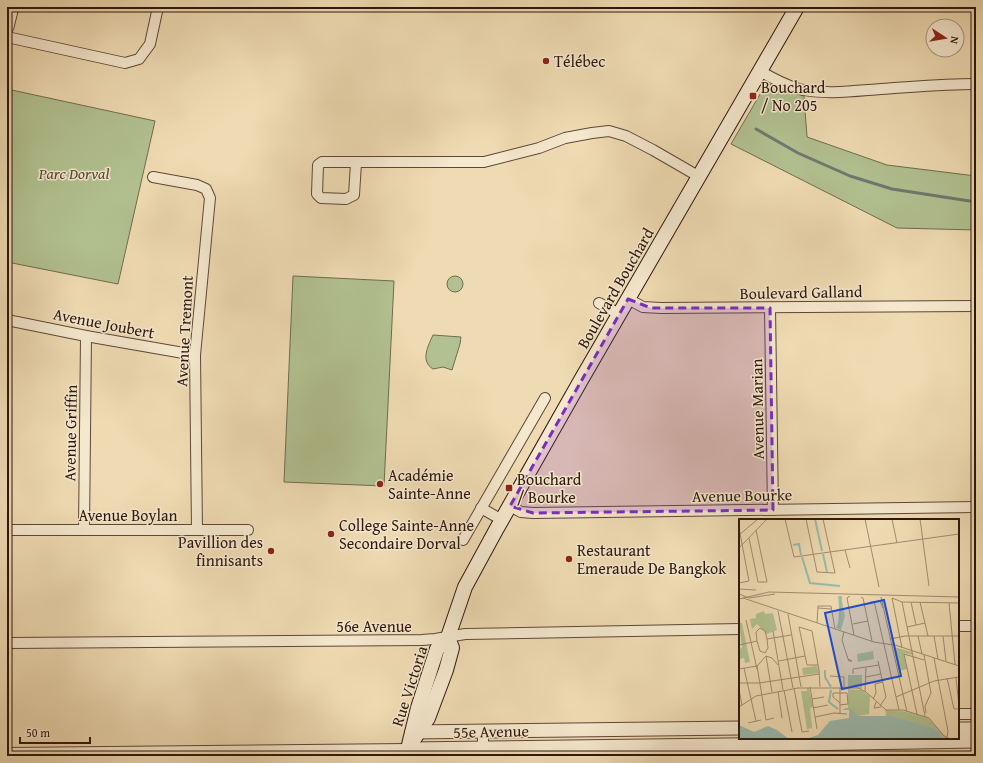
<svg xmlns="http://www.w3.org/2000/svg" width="983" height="763" viewBox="0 0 983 763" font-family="'Gentium Book Plus',serif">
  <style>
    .green { fill: #b2c191; stroke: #706c4e }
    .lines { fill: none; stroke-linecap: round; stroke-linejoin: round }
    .stream { stroke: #6f796e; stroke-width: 3 }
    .minor-casing { stroke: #5e4736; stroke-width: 12 }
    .tertiary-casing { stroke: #5e4736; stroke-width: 15 }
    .secondary-casing { stroke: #2e160c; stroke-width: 16 }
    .minor { stroke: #f5e8ce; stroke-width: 10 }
    .tertiary { stroke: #f5e8ce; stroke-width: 13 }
    .secondary { stroke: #f5e8ce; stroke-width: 14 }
    .marked { fill: #7b2cbf; fill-opacity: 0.2; stroke: #7b2cbf; stroke-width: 3; stroke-dasharray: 8 5; stroke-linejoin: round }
    .poi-dot { fill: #8f2418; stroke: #f5e8ce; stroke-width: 1.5 }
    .labels { text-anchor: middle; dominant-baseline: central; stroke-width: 3; stroke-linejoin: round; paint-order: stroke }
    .poi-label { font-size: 16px; fill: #2e160c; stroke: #f5e8ce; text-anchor: start }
    .park-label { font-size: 16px; font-style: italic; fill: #564934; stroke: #f5e8ce }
    .street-label { font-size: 16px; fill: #2e160c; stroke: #f5e8ce }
    .inset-river { fill: none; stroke: #9abbaf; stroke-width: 2 }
    .inset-road { fill: none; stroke: #a28c70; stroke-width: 1 }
    .view { fill: #1d4ed8; fill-opacity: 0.15; stroke: #1d4ed8; stroke-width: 2 }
    .inset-edge { fill: none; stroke: #2e160c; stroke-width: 2 }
  </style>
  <rect width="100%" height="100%" fill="#efdbb3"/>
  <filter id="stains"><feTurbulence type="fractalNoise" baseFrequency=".005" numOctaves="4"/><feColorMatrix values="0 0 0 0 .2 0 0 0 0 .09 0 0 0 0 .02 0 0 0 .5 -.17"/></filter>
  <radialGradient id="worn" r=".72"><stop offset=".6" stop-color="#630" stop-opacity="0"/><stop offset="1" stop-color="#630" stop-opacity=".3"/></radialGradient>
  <g class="green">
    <polygon points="766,84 774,85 789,92 804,96 807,137 887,165 976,176 976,230 897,228 731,144"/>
    <polygon points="7,89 155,121 118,284 7,262"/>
    <circle cx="455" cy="284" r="8"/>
    <polygon points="293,276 394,281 384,486 284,482"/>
    <path d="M433 335 461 337 460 344 452 370 443 367 433 369C420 361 428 346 433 335Z"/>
  </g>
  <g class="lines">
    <polyline class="stream" points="756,129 798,153 850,176 892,189 976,202"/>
    <g class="minor-casing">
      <g id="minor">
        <polyline points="7,37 125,63 139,59 150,44 158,7"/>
        <path d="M760 71C772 78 785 85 799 89 826 95 854 91 881 89 913 87 944 84 976 84"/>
        <polyline points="356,163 354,195 346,199 321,198 317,194 318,165 322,162 484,162 539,148 565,138 592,133 609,131 626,136 653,150 698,176"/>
        <polyline points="153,177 197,185 206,189 210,198 195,355 197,530"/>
        <polyline points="628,299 643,307 661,308 976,306"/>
        <polyline points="599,303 619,314"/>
        <polyline points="770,308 773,510"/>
        <polyline points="7,320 86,336 195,355"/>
        <polyline points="510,506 521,512 533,513 976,507"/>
        <polyline points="481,508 502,520"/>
        <polyline points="7,530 248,530"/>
        <polyline points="84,530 86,336"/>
        <polyline points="463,540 545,398"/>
        <polyline points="958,626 976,626"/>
        <polyline points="7,643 422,640 435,639 465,634 740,629"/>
        <polyline points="958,714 976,714"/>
        <polyline points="483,731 483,756"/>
        <polyline points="7,753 408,749"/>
      </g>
    </g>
    <g class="tertiary-casing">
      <g id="tertiary">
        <polyline points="7,27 12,7"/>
        <polyline points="958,729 976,729"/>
        <polyline points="412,732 740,728"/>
        <polyline points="408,749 797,744 976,741"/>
      </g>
    </g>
    <g class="secondary-casing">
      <g id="secondary">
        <polyline points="414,739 428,718 446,670 452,648 448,637"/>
        <polyline points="408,749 418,708 437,649 448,637 465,587 496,530 581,380 797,7"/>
      </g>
    </g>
    <use href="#minor" class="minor"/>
    <use href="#tertiary" class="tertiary"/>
    <use href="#secondary" class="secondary"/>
  </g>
  <path class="marked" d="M628 299 651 308H770L773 510 533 513 510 506Z"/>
  <g class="poi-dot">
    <circle cx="546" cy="61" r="4"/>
    <rect x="749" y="92" width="8" height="8" rx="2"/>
    <circle cx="380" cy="484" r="4"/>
    <rect x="505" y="484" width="8" height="8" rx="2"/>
    <circle cx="331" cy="534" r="4"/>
    <circle cx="271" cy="551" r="4"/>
    <circle cx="569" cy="559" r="4"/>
  </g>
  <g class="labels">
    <g class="poi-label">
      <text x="554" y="61">Télébec</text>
      <text x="761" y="87">Bouchard<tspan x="761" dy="18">/ No 205</tspan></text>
      <text x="388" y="475">Académie<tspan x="388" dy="18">Sainte-Anne</tspan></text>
      <text x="517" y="479">Bouchard<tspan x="517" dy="18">/ Bourke</tspan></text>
      <text x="339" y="525">College Sainte-Anne<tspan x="339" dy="18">Secondaire Dorval</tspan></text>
      <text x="263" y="542" text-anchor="end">Pavillion des<tspan x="263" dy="18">finnisants</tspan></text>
      <text x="577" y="550">Restaurant<tspan x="577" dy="18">Emeraude De Bangkok</tspan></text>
    </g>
    <g class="park-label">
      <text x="74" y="173">Parc Dorval</text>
    </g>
    <g class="street-label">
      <text transform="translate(615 288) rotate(-60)">Boulevard Bouchard</text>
      <text transform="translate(801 292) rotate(-1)">Boulevard Galland</text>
      <text transform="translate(104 323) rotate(11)">Avenue Joubert</text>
      <text transform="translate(184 331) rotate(-87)">Avenue Tremont</text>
      <text transform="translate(757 409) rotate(-91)">Avenue Marian</text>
      <text transform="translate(70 433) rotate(-89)">Avenue Griffin</text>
      <text transform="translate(742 495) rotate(-1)">Avenue Bourke</text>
      <text x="128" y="515">Avenue Boylan</text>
      <text x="374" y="626">56e Avenue</text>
      <text transform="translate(409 686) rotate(-72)">Rue Victoria</text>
      <text transform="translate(491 731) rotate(-1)">55e Avenue</text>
    </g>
  </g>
  <g transform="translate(739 519)">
    <rect width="220" height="220" fill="#efdbb3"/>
    <path d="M99 77H102L106 97 102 111 97 109 101 99ZM25 92 26 95 34 94 38 111 28 115 18 105 13 110 11 100 17 99V95ZM0 104H3L11 143 6 144 5 139 0 140V130L3 129ZM155 128 173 133 174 136 165 134 168 150 160 152ZM134 132 135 140 119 143 118 135ZM78 147 80 154 64 156 63 149ZM109 156H123V170L109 168ZM68 169H70L74 188 71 189 74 217 73 209 68 210 62 172H68ZM109 170 122 171 131 177 130 195 119 197 109 190ZM146 191 163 192 188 198 209 220H204L198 211 147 197Z" fill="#b2c191"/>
    <path d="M107 189 113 190 119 197H151L184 206 198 211 204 220H67L79 216 91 202 110 199V191H103ZM0 206 15 213 29 207 38 211 50 220H0Z" fill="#9abbaf"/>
    <path class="inset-river" d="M76 0 83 32M54 26 60 25 62 36M84 35 88 53M63 38 71 64 101 67M100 109 102 77M86 151V158L92 168M92 171 90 183 99 190"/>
    <path class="inset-road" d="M46 0 55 38 220 15M67 0 78 53 96 54 84 0M126 0 140 68M153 0 158 24M181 0 190 67M0 9 10 62 0 64M0 16 19 0M10 19 19 63H28L17 11M0 29 28 0M106 31 111 49M0 70 17 71M0 75 10 79 36 75M111 77 108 79 115 116M122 78 124 79 133 122M142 78 168 193M4 79 135 123 154 126M0 80 30 73 220 78M135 82 160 191M131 83 141 82 144 89M163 83 186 197M172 83 177 106M181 83 189 117M210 84 216 145M79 89 92 90M39 92 54 169M49 95 62 168M7 101 18 150M78 104 79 87H92L96 110M114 105 129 102M168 108 186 104M21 109 26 112 28 120 29 129 26 134 21 132 18 122 17 113ZM34 112 44 171M105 113 103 121 109 140 113 142H110L109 140M179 117 183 135M195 117 199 140M204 117 207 142M28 120 52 116M151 120 166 117H220M153 125 220 147M0 126 18 122M163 129 153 79 163 83 220 84M185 136 192 174 186 187 187 194M27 137 33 173M195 139 209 212 208 219M40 142 66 137M139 142 147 178 141 187M79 146H68L60 108 73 112 80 151 81 168M18 147 27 201 35 199M5 149 17 202M0 150 18 147 27 137 33 139 39 146M114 155V150L140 146M91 157 105 158V169M127 158 142 155M208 159 215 190H220M217 159 220 187M0 164H20L80 155M71 168 78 210M55 169 63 213 70 212M0 171 3 186M45 171 53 213M39 172 43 199M126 172 127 149M157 178 195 162 220 158M73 180 85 178M134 180 137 174 136 165 144 163M137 183 135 189 142 188M101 186 109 185 108 174H94V178L101 184M0 188 17 177 59 169H119L127 173 147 191H164L190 199 205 217 211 220M74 189 89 186M101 195V169M178 195 165 135 185 141M76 198 95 194 108 195M9 204 22 201"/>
    <path class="view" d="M145 81 162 157 103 170 86 94Z"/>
    <rect width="220" height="220" class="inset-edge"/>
  </g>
  <rect width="983" height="763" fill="none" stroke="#efdbb3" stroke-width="24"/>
  <rect x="8" y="8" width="967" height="747" fill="none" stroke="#2e160c" stroke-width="2"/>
  <rect x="12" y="12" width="959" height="739" fill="none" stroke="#2e160c"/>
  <g transform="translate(945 38) rotate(102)"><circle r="19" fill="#f5e8ce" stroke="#a59480"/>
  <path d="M0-3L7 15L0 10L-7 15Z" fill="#8f2418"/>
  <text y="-6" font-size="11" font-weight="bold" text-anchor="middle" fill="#2e160c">N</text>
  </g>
  <path d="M20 737v6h70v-6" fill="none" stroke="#2e160c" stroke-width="2"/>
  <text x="26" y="737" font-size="12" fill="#2e160c" stroke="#f5e8ce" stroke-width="3" paint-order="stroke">50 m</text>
  <rect width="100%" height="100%" filter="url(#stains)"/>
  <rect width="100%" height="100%" fill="url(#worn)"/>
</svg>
